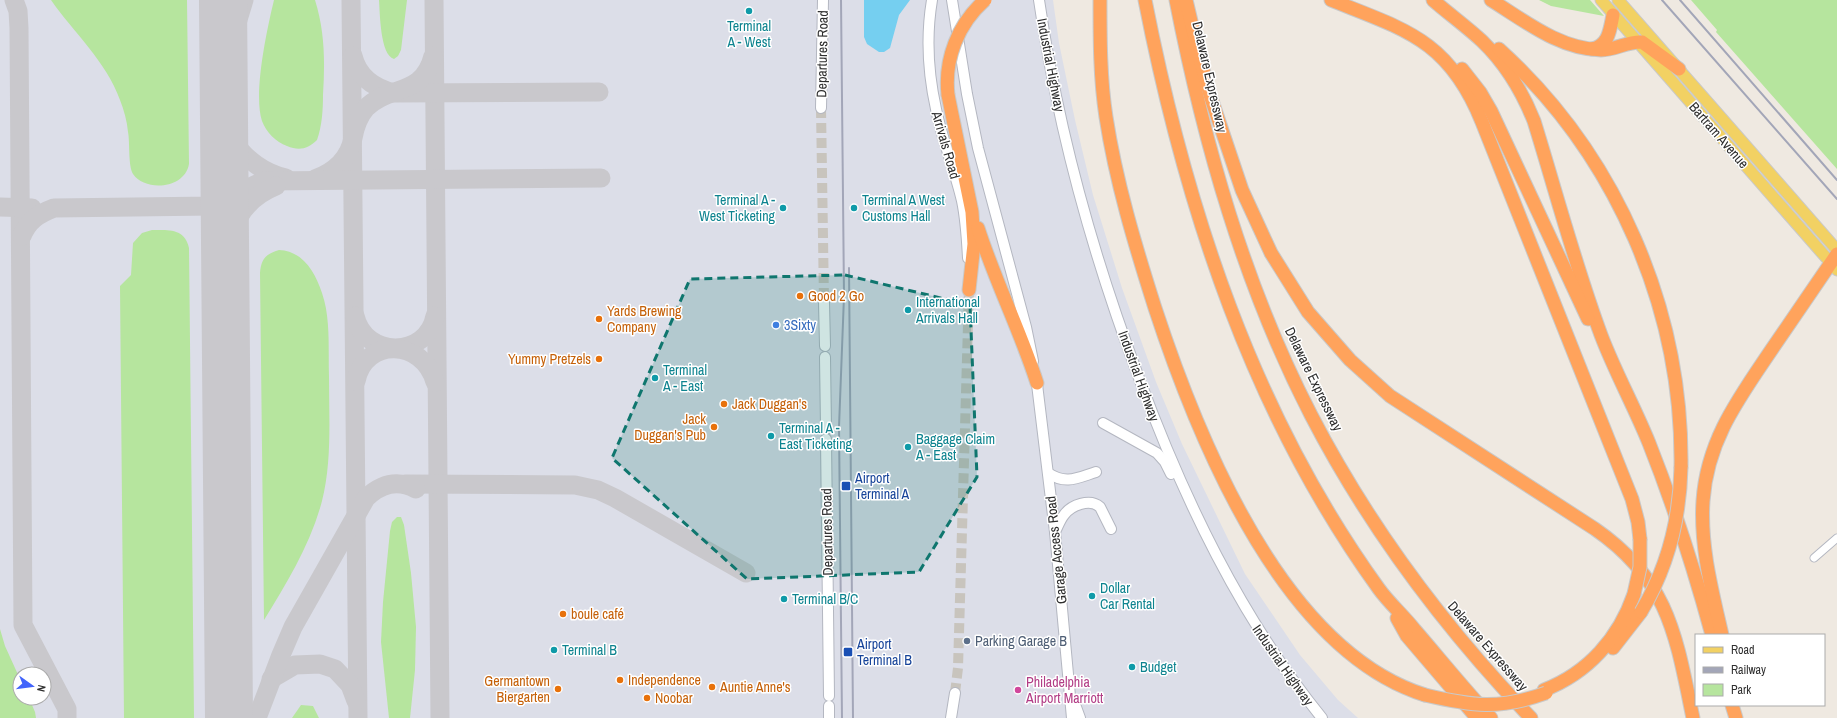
<svg xmlns="http://www.w3.org/2000/svg" width="1837" height="718" viewBox="0 0 1837 718" font-family="'Archivo Narrow',sans-serif">
  <style>
    .airport { fill: #dcdee8; fill-rule: evenodd }
    .green { fill: #b6e59e }
    .water { fill: #75cff0 }
    .lines { fill: none; stroke-linecap: round; stroke-linejoin: round }
    .taxiway { stroke: #c9c8cc; stroke-width: 19 }
    .runway { stroke: #c9c8cc; stroke-width: 48 }
    .secondary-tunnel { stroke: #c8c4bd; stroke-width: 10; stroke-dasharray: 10 5; stroke-linecap: butt }
    .street-casing { stroke: #b4b7c1; stroke-width: 9 }
    .secondary-casing { stroke: #b4b7c1; stroke-width: 12 }
    .primary-casing { stroke: #c9c9c9; stroke-width: 13 }
    .highway-casing { stroke: #c9c9c9; stroke-width: 15 }
    .street { stroke: #fff; stroke-width: 7 }
    .secondary { stroke: #fff; stroke-width: 10 }
    .primary { stroke: #f2d163; stroke-width: 11 }
    .highway { stroke: #ffa35c; stroke-width: 13 }
    .rail { stroke: #a3a6b8; stroke-width: 2 }
    .highway-bridge-casing { stroke: #c9c9c9; stroke-width: 15; stroke-linecap: butt }
    .highway-bridge { stroke: #ffa35c; stroke-width: 13 }
    .marked { fill: #0f766e; fill-opacity: 0.2; stroke: #0f766e; stroke-width: 3; stroke-dasharray: 8 5; stroke-linejoin: round }
    .culture-dot { fill: #0f9aa8; stroke: #fff; stroke-width: 1.5 }
    .food-dot { fill: #e8710a; stroke: #fff; stroke-width: 1.5 }
    .shop-dot { fill: #3f7fe0; stroke: #fff; stroke-width: 1.5 }
    .transit-dot { fill: #1a4fb4; stroke: #fff; stroke-width: 1.5 }
    .service-dot { fill: #5c6f8a; stroke: #fff; stroke-width: 1.5 }
    .hotel-dot { fill: #d1479c; stroke: #fff; stroke-width: 1.5 }
    .labels { text-anchor: middle; dominant-baseline: central; stroke-width: 3; stroke-linejoin: round; paint-order: stroke }
    .culture-label { font-size: 14px; fill: #0d838f; stroke: #fff; text-anchor: start }
    .street-label { font-size: 14px; fill: #2e2e2e; stroke: #fff }
    .food-label { font-size: 14px; fill: #c56008; stroke: #fff; text-anchor: start }
    .shop-label { font-size: 14px; fill: #366cbe; stroke: #fff; text-anchor: start }
    .transit-label { font-size: 14px; fill: #164399; stroke: #fff; text-anchor: start }
    .service-label { font-size: 14px; fill: #4e5e75; stroke: #fff; text-anchor: start }
    .hotel-label { font-size: 14px; fill: #b23c85; stroke: #fff; text-anchor: start }
  </style>
  <rect width="100%" height="100%" fill="#efe9e1"/>
  <path class="airport" d="M0 0H1053L1059 43 1075 120 1093 195 1122 288 1156 382 1182 444 1245 574 1300 655 1338 700 1358 718H0ZM20 674H44V698H20Z"/>
  <g class="green">
    <path d="M51 0H187L189 164C185 189 145 192 133 174 128 166 130 142 128 132 127 121 124 110 120 100 106 61 74 33 51 0Z"/>
    <path d="M274 0H315C325 32 325 62 323 95 323 110 322 126 317 140 308 149 299 151 287 146 276 142 266 132 262 121 253 94 267 29 274 0Z"/>
    <path d="M379 0H407L401 50 398 56 394 59C380 55 380 13 379 0Z"/>
    <polygon points="1539,0 1590,0 1604,16 1551,6"/>
    <polygon points="1691,0 1837,0 1837,169 1716,32 1717,30"/>
    <path d="M152 230C168 230 185 228 189 248L194 718H124L120 286 131 275 133 243 142 233Z"/>
    <path d="M279 250C303 251 315 272 322 293 331 319 328 350 329 377 329 419 332 461 322 501 311 543 287 583 264 620L260 273C261 260 265 254 279 250Z"/>
    <polygon points="397,517 401,517 404,525 411,573 416,627 415,670 410,718 389,718 381,642 383,602 390,531 392,522"/>
    <polygon points="0,629 5,646 20,679 20,698 29,698 35,712 36,718 0,718"/>
    <polygon points="301,705 313,706 319,718 292,718"/>
  </g>
  <polygon class="water" points="864,0 910,0 899,15 890,48 884,52 879,52 867,44 864,37"/>
  <g class="lines">
    <g class="taxiway">
      <polyline points="14,0 18,11 19,28 23,625 67,709 67,718"/>
      <polyline points="351,0 358,718"/>
      <polyline points="434,0 440,718"/>
      <path d="M353 56C358 77 374 88 394 93L599 92"/>
      <polyline points="223,69 244,0"/>
      <path d="M223 105C226 117 228 130 234 141 244 159 266 174 286 178"/>
      <path d="M315 179C334 172 349 159 353 138 355 127 358 117 366 108 388 85 423 97 433 56"/>
      <polyline points="0,207 32,208"/>
      <path d="M22 236C28 221 38 214 54 208L213 206C232 201 246 186 265 181L601 178"/>
      <path d="M225 264C231 228 239 201 276 186"/>
      <path d="M355 316C365 359 427 358 435 316"/>
      <path d="M356 381C365 337 423 339 435 382"/>
      <polyline points="405,484 575,485 598,490 615,498 746,573"/>
      <polyline points="271,679 295,665 320,664 335,669 350,685 356,701"/>
      <path d="M257 718 281 655 293 627 366 498C381 484 397 479 416 489"/>
    </g>
    <polyline class="runway" points="223,0 229,718"/>
    <g class="secondary-tunnel">
      <polyline points="821,108 824,302"/>
      <polyline points="955,693 958,668 969,290"/>
    </g>
    <g class="street-casing">
      <polyline id="street" points="1814,558 1837,538"/>
    </g>
    <g class="secondary-casing">
      <g id="secondary">
        <path d="M932 0C926 36 928 73 936 109 942 140 955 170 962 201 966 220 967 239 968 258"/>
        <polyline points="952,0 967,94 978,148 1026,327 1033,361"/>
        <path d="M1039 0C1058 130 1093 256 1139 378 1184 499 1240 617 1322 718"/>
        <polyline points="821,108 823,0"/>
        <polyline points="824,302 825,346"/>
        <polyline points="825,357 826,429"/>
        <polyline points="1036,376 1055,532 1072,718"/>
        <polyline points="1103,423 1157,453 1165,462 1171,474"/>
        <polyline points="826,439 829,696"/>
        <path d="M1048 473C1066 485 1077 478 1096 472"/>
        <path d="M1055 532C1058 526 1060 520 1064 515 1071 505 1090 498 1100 507L1111 529"/>
        <polyline points="1070,702 1076,707 1080,718"/>
        <polyline points="829,718 829,706"/>
        <polyline points="951,718 955,693"/>
      </g>
    </g>
    <g class="primary-casing">
      <g id="primary">
        <polyline points="1601,0 1837,270"/>
        <polyline points="1618,0 1837,250"/>
      </g>
    </g>
    <g class="highway-casing">
      <g id="highway">
        <path d="M1100 0C1100 39 1100 78 1106 117 1116 182 1135 245 1155 308 1198 439 1282 650 1425 695"/>
        <path d="M1145 0C1186 209 1253 415 1379 589 1389 603 1403 615 1414 629 1440 659 1464 689 1491 718"/>
        <path d="M1176 0C1204 143 1244 285 1311 415 1369 527 1444 627 1531 718"/>
        <path d="M1186 0 1199 55 1210 95 1242 190 1271 253 1308 312 1350 360 1390 396 1595 529C1669 580 1676 636 1693 718"/>
        <path d="M1331 0C1406 30 1449 40 1482 122L1632 499 1638 522 1640 539"/>
        <path d="M1433 0C1449 14 1467 27 1482 41 1506 64 1522 91 1534 121 1556 192 1575 265 1601 335 1615 372 1634 406 1649 443 1674 506 1694 569 1712 635"/>
        <path d="M1491 0C1525 21 1559 49 1601 50 1615 50 1628 41 1642 42L1679 69"/>
        <path d="M1499 49C1616 155 1683 309 1681 467"/>
        <path d="M1592 49C1609 46 1610 29 1613 15"/>
        <polyline points="1462,69 1480,92 1491,111 1588,319"/>
        <polyline points="948,95 972,212 974,244 969,290"/>
        <path d="M978 228C995 281 1020 330 1037 383"/>
        <polyline points="1397,618 1407,636 1477,718"/>
        <path d="M1722 635C1712 591 1700 546 1703 501 1707 440 1739 398 1772 349 1794 317 1815 286 1837 254"/>
        <polyline points="1613,648 1641,612"/>
        <path d="M1544 690C1588 673 1619 638 1634 594"/>
        <polyline points="1732,705 1736,718"/>
      </g>
    </g>
    <use href="#street" class="street"/>
    <use href="#secondary" class="secondary"/>
    <use href="#primary" class="primary"/>
    <use href="#highway" class="highway"/>
    <g class="rail">
      <polyline points="841,0 844,296 839,427 842,718"/>
      <polyline points="1662,0 1837,199"/>
      <polyline points="1680,0 1837,180"/>
      <polyline points="849,268 853,718"/>
    </g>
    <g class="highway-bridge-casing">
      <g id="highway-bridge">
        <path d="M948 95C944 59 958 24 985 0"/>
        <polyline points="1634,594 1640,567 1640,539"/>
        <path d="M1641 612C1668 567 1680 519 1681 467"/>
        <path d="M1425 695C1472 706 1499 710 1546 693"/>
      </g>
    </g>
    <use href="#highway-bridge" class="highway-bridge"/>
  </g>
  <path class="marked" d="M845 275 970 305 977 477 919 572 747 579 612 458 690 279Z"/>
  <g class="culture-dot">
    <circle cx="749" cy="11" r="4"/>
    <circle cx="783" cy="208" r="4"/>
    <circle cx="854" cy="208" r="4"/>
    <circle cx="908" cy="310" r="4"/>
    <circle cx="655" cy="378" r="4"/>
    <circle cx="771" cy="436" r="4"/>
    <circle cx="908" cy="447" r="4"/>
    <circle cx="1092" cy="596" r="4"/>
    <circle cx="784" cy="599" r="4"/>
    <circle cx="554" cy="650" r="4"/>
    <circle cx="1132" cy="667" r="4"/>
  </g>
  <g class="food-dot">
    <circle cx="800" cy="296" r="4"/>
    <circle cx="599" cy="319" r="4"/>
    <circle cx="599" cy="359" r="4"/>
    <circle cx="724" cy="404" r="4"/>
    <circle cx="714" cy="427" r="4"/>
    <circle cx="563" cy="614" r="4"/>
    <circle cx="620" cy="680" r="4"/>
    <circle cx="712" cy="687" r="4"/>
    <circle cx="558" cy="689" r="4"/>
    <circle cx="647" cy="698" r="4"/>
  </g>
  <circle class="shop-dot" cx="776" cy="325" r="4"/>
  <g class="transit-dot">
    <rect x="841" y="481" width="10" height="10" rx="2"/>
    <rect x="843" y="647" width="10" height="10" rx="2"/>
  </g>
  <circle class="service-dot" cx="967" cy="641" r="4"/>
  <circle class="hotel-dot" cx="1018" cy="690" r="4"/>
  <g class="labels">
    <g class="culture-label">
      <text x="749" y="26" text-anchor="middle">Terminal<tspan x="749" dy="16">A - West</tspan></text>
      <text x="775" y="200" text-anchor="end">Terminal A -<tspan x="775" dy="16">West Ticketing</tspan></text>
      <text x="862" y="200">Terminal A West<tspan x="862" dy="16">Customs Hall</tspan></text>
      <text x="916" y="302">International<tspan x="916" dy="16">Arrivals Hall</tspan></text>
      <text x="663" y="370">Terminal<tspan x="663" dy="16">A - East</tspan></text>
      <text x="779" y="428">Terminal A -<tspan x="779" dy="16">East Ticketing</tspan></text>
      <text x="916" y="439">Baggage Claim<tspan x="916" dy="16">A - East</tspan></text>
      <text x="1100" y="588">Dollar<tspan x="1100" dy="16">Car Rental</tspan></text>
      <text x="792" y="599">Terminal B/C</text>
      <text x="562" y="650">Terminal B</text>
      <text x="1140" y="667">Budget</text>
    </g>
    <g class="street-label">
      <text transform="translate(822 54) rotate(-89)">Departures Road</text>
      <text transform="translate(1051 65) rotate(79)">Industrial Highway</text>
      <text transform="translate(1210 77) rotate(77)">Delaware Expressway</text>
      <text transform="translate(1719 135) rotate(49)">Bartram Avenue</text>
      <text transform="translate(946 145) rotate(74)">Arrivals Road</text>
      <text transform="translate(1139 376) rotate(70)">Industrial Highway</text>
      <text transform="translate(1314 379) rotate(64)">Delaware Expressway</text>
      <text transform="translate(827 532) rotate(-91)">Departures Road</text>
      <text transform="translate(1056 550) rotate(-96)">Garage Access Road</text>
      <text transform="translate(1488 646) rotate(49)">Delaware Expressway</text>
      <text transform="translate(1283 665) rotate(55)">Industrial Highway</text>
    </g>
    <g class="food-label">
      <text x="808" y="296">Good 2 Go</text>
      <text x="607" y="311">Yards Brewing<tspan x="607" dy="16">Company</tspan></text>
      <text x="591" y="359" text-anchor="end">Yummy Pretzels</text>
      <text x="732" y="404">Jack Duggan's</text>
      <text x="706" y="419" text-anchor="end">Jack<tspan x="706" dy="16">Duggan's Pub</tspan></text>
      <text x="571" y="614">boule café</text>
      <text x="628" y="680">Independence</text>
      <text x="550" y="681" text-anchor="end">Germantown<tspan x="550" dy="16">Biergarten</tspan></text>
      <text x="720" y="687">Auntie Anne's</text>
      <text x="655" y="698">Noobar</text>
    </g>
    <g class="shop-label">
      <text x="784" y="325">3Sixty</text>
    </g>
    <g class="transit-label">
      <text x="855" y="478">Airport<tspan x="855" dy="16">Terminal A</tspan></text>
      <text x="857" y="644">Airport<tspan x="857" dy="16">Terminal B</tspan></text>
    </g>
    <g class="service-label">
      <text x="975" y="641">Parking Garage B</text>
    </g>
    <g class="hotel-label">
      <text x="1026" y="682">Philadelphia<tspan x="1026" dy="16">Airport Marriott</tspan></text>
    </g>
  </g>
  <rect x="1695" y="634" width="130" height="72" fill="#ffffff" stroke="#ababab"/>
  <rect x="1703" y="647" width="20" height="6" fill="#f2d163" stroke="#ababab"/>
  <text x="1731" y="654" font-size="12" fill="#2e2e2e">Road</text>
  <rect x="1703" y="667" width="20" height="6" fill="#a3a6b8" stroke="#ababab"/>
  <text x="1731" y="674" font-size="12" fill="#2e2e2e">Railway</text>
  <rect x="1703" y="684" width="20" height="12" fill="#b6e59e" stroke="#ababab"/>
  <text x="1731" y="694" font-size="12" fill="#2e2e2e">Park</text>
  <g transform="translate(32 686) rotate(104)"><circle r="19" fill="#ffffff" stroke="#ababab"/>
  <path d="M0-3L7 15L0 10L-7 15Z" fill="#4264fb"/>
  <text y="-6" font-size="11" font-weight="bold" text-anchor="middle" fill="#2e2e2e">N</text>
  </g>
</svg>
